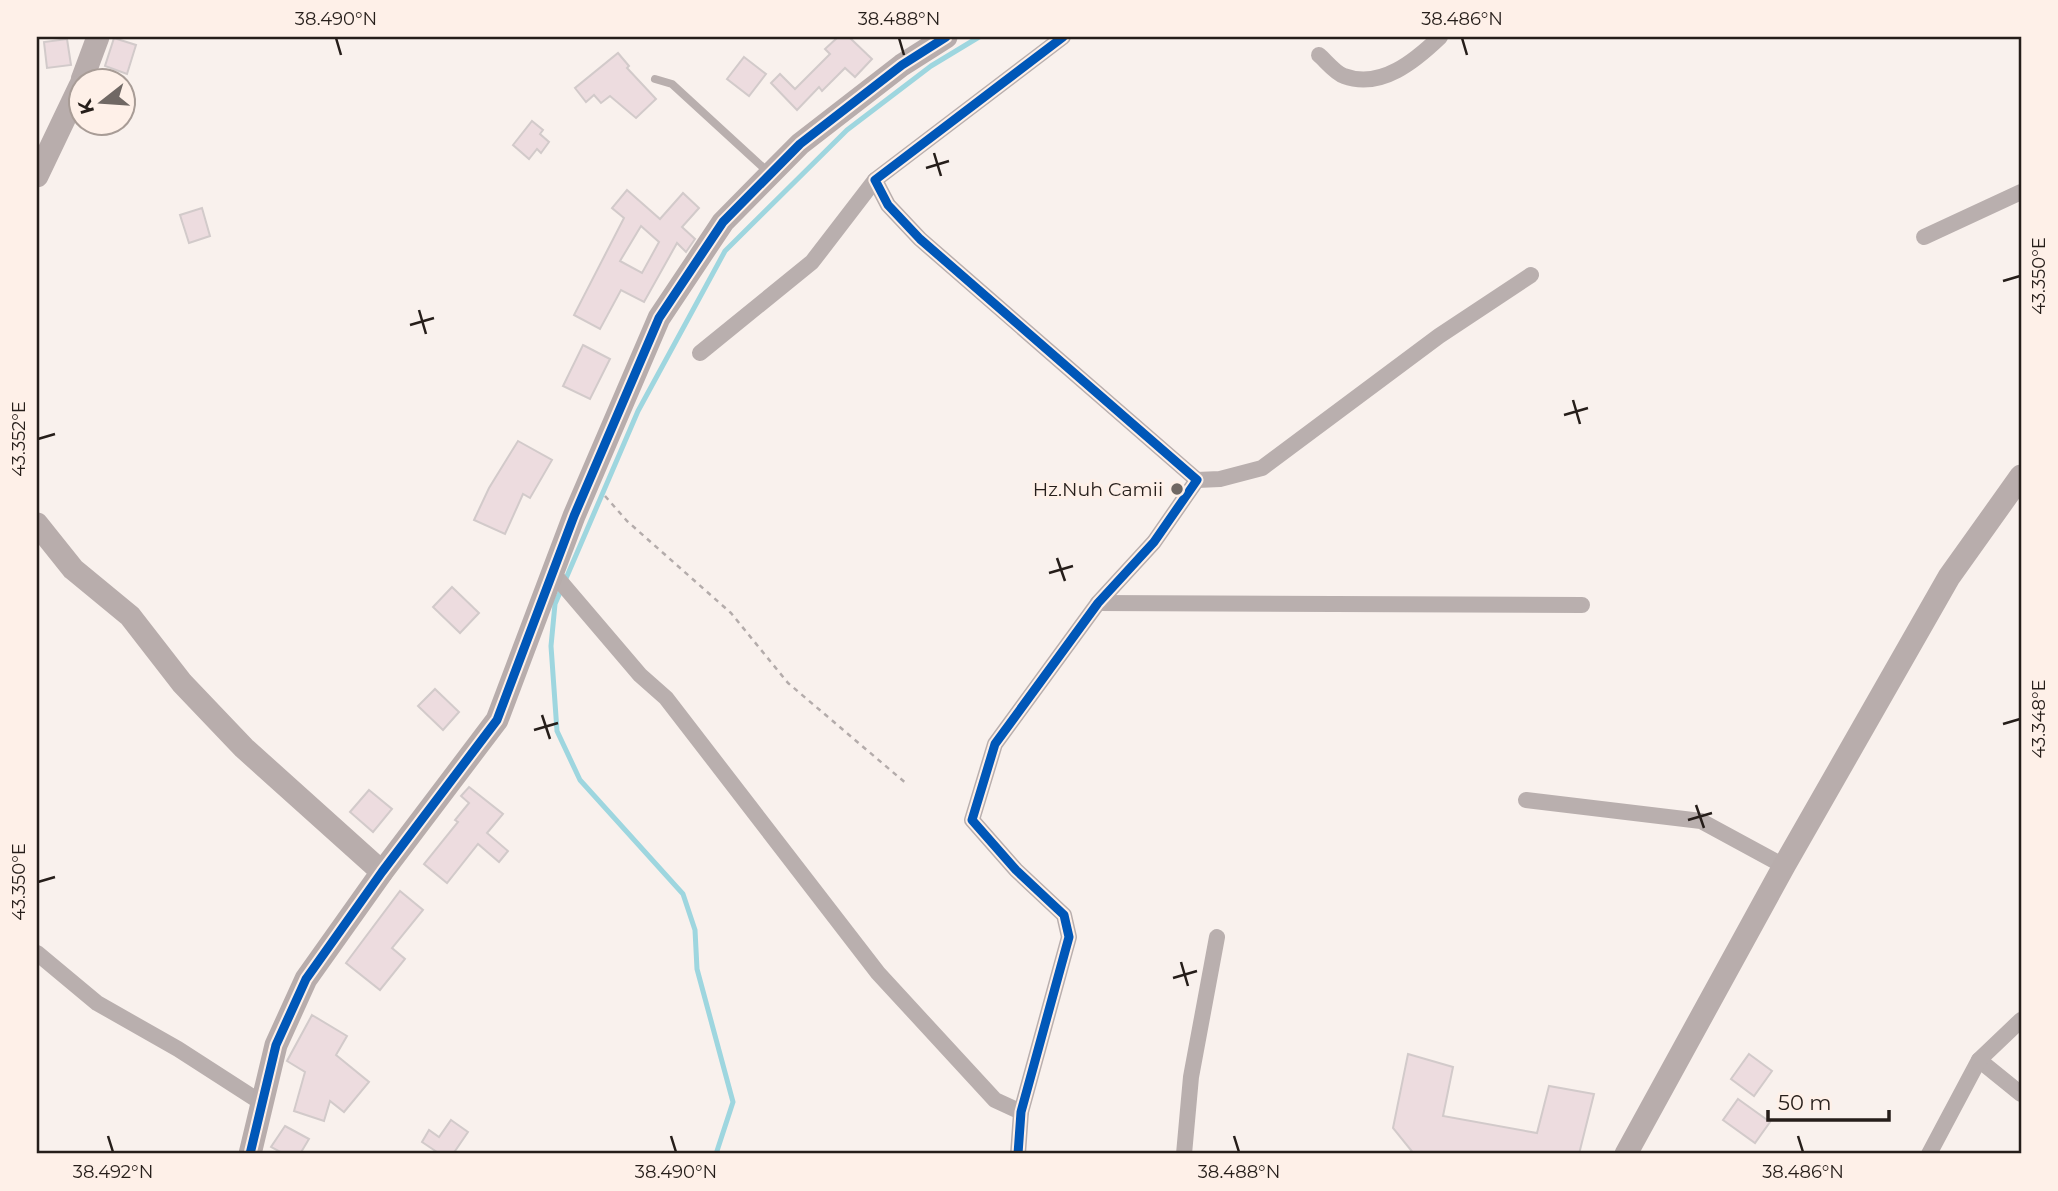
<svg xmlns="http://www.w3.org/2000/svg" width="2058" height="1191" viewBox="0 0 2058 1191" font-family="Montserrat,sans-serif">
  <style>
    .lines { fill: none; stroke-linecap: round; stroke-linejoin: round }
    .stream { stroke: #9ed6df; stroke-width: 5 }
    .building { fill: #eddcdf; stroke: #d2caca; stroke-width: 2; fill-rule: evenodd }
    .path { stroke: #b4acab; stroke-width: 2.5; stroke-dasharray: 5 5; stroke-linecap: butt }
    .lane { stroke: #b9afae; stroke-width: 8 }
    .street { stroke: #b9afae; stroke-width: 16 }
    .secondary { stroke: #b8adac; stroke-width: 23 }
    .cycleway-casing { stroke: #fef0e8; stroke-width: 13 }
    .cycleway { stroke: #0057b8; stroke-width: 9 }
    .ticks { fill: none; stroke: #261e1a; stroke-width: 2.5 }
    .poi-dot { fill: #706864; stroke: #fef0e8; stroke-width: 2.5 }
    .labels { text-anchor: middle; dominant-baseline: central; stroke-width: 6; stroke-linejoin: round; paint-order: stroke }
    .poi-label { font-size: 19px; fill: #261e1a; stroke: #fef0e8; text-anchor: end }
    .neatline { fill: none; stroke: #261e1a; stroke-width: 2.5 }
    .ticks-label { font-size: 18px; text-anchor: middle; fill: #261e1a }
  </style>
  <rect width="100%" height="100%" fill="#f9f1ed"/>
  <g class="lines">
    <polyline class="stream" points="716,1154 733,1102 697,969 695,930 683,894 580,780 557,731 551,646 555,604 638,411 725,251 847,130 931,66 979,37"/>
  </g>
  <g class="building">
    <polygon points="838,37 849,37 872,59 855,77 845,68 822,91 819,87 797,110 771,83 780,74 795,89 830,54 825,49"/>
    <polygon points="114,38 136,45 127,74 105,66"/>
    <polygon points="67,39 71,65 47,68 44,42"/>
    <polygon points="618,53 629,66 627,68 656,99 636,118 610,96 601,103 594,95 586,102 575,88"/>
    <polygon points="744,57 766,74 749,96 727,79"/>
    <polygon points="532,121 543,130 540,134 549,142 541,153 537,149 529,159 513,145"/>
    <path d="M627 190 660 219 683 193 699 208 682 227 695 239 686 252 677 243 644 302 621 290 600 329 574 315 624 218 612 208ZM641 226 659 242 642 273 620 261Z"/>
    <polygon points="202,208 210,236 189,243 180,215"/>
    <polygon points="583,345 610,359 590,399 563,386"/>
    <polygon points="518,441 552,460 530,498 523,494 505,534 474,520 489,488"/>
    <polygon points="452,587 479,613 460,633 433,607"/>
    <polygon points="435,689 459,712 443,730 418,706"/>
    <polygon points="469,787 503,814 487,833 508,851 499,862 478,844 447,883 424,864 458,822 455,820 469,803 461,796"/>
    <polygon points="369,790 392,809 373,832 350,812"/>
    <polygon points="400,891 423,910 392,948 405,959 380,990 346,963"/>
    <polygon points="312,1015 347,1036 336,1055 369,1082 344,1112 330,1101 324,1121 294,1111 305,1072 287,1061"/>
    <polygon points="1408,1054 1453,1067 1443,1116 1537,1133 1549,1086 1594,1094 1579,1154 1414,1154 1393,1128"/>
    <polygon points="1749,1054 1772,1071 1754,1096 1731,1079"/>
    <polygon points="1738,1099 1770,1122 1755,1143 1723,1120"/>
    <polygon points="451,1120 468,1132 453,1154 440,1154 422,1142 429,1130 439,1137"/>
    <polygon points="285,1126 309,1139 300,1154 284,1154 271,1147"/>
  </g>
  <g class="lines">
    <polyline class="path" points="605,496 627,521 731,613 788,683 908,785"/>
    <polyline class="lane" points="655,79 672,84 768,172"/>
    <g class="street">
      <path d="M1319 55C1326 61 1335 73 1344 76 1381 90 1416 60 1440 37"/>
      <polyline points="1924,237 2021,192"/>
      <polyline points="700,353 812,262 875,180"/>
      <polyline points="1197,480 1220,479 1262,468 1439,336 1531,275"/>
      <polyline points="553,573 640,675 666,698 878,973 995,1100 1021,1112"/>
      <polyline points="1098,603 1582,605"/>
      <polyline points="1526,800 1701,821 1784,866"/>
      <polyline points="37,953 97,1003 178,1049 262,1103"/>
      <polyline points="1979,1060 2021,1094"/>
      <polyline points="1018,1154 1021,1112 1069,937 1064,915 1016,870 972,820 995,744 1098,603 1154,542 1197,480 920,239 888,205 875,180 1063,37"/>
      <polyline points="1184,1154 1191,1077 1217,937"/>
      <polyline points="1929,1154 1979,1060 2021,1020"/>
    </g>
    <g class="secondary">
      <polyline points="82,80 98,37"/>
      <polyline points="37,176 80,86"/>
      <polyline points="37,524 73,569 130,616 182,683 244,748 382,872"/>
      <polyline points="250,1154 276,1045 306,979 382,872 497,720 574,516 659,318 723,222 800,144 902,65 946,37"/>
      <polyline points="1626,1154 1784,866 1949,577 2021,476"/>
    </g>
    <g class="cycleway-casing">
      <g id="cycleway">
        <polyline points="250,1154 276,1045 306,979 382,872 497,720 574,516 659,318 723,222 800,144 902,65 946,37"/>
        <polyline points="1018,1154 1021,1112 1069,937 1064,915 1016,870 972,820 995,744 1098,603 1154,542 1197,480 920,239 888,205 875,180 1063,37"/>
      </g>
    </g>
    <use href="#cycleway" class="cycleway"/>
  </g>
  <path class="ticks" d="M336 38 341 55M899 38 904 55M1462 38 1467 55M934 153 941 176M926 168 949 161M2003 281 2020 276M419 310 426 334M410 325 434 318M1573 400 1580 424M1564 415 1588 408M38 439 55 434M1057 558 1065 581M1049 573 1073 566M542 715 550 739M2003 724 2020 719M534 730 558 723M1696 805 1704 828M1688 820 1712 813M38 882 55 877M1181 962 1188 986M1173 978 1197 971M108 1136 113 1152M671 1136 676 1152M1234 1136 1239 1152M1798 1136 1803 1152"/>
  <circle class="poi-dot" cx="1177" cy="489" r="7"/>
  <g class="labels">
    <g class="poi-label">
      <text x="1163" y="489">Hz.Nuh Camii</text>
    </g>
  </g>
  <rect width="2058" height="1191" fill="none" stroke="#fef0e8" stroke-width="77"/>
  <g transform="translate(102 102) rotate(253)"><circle r="33" fill="#fef0e8" stroke="#a89c96" stroke-width="2"/>
  <path d="M0-5L12 26L0 18L-12 26Z" fill="#706864"/>
  <text y="-10" font-size="19" font-weight="bold" text-anchor="middle" fill="#261e1a">K</text>
  </g>
  <path d="M1768 1110v10h121v-10" fill="none" stroke="#261e1a" stroke-width="3.5"/>
  <text x="1778" y="1110" font-size="21" fill="#261e1a" stroke="#fef0e8" stroke-width="5" paint-order="stroke">50 m</text>
  <rect x="38" y="38" width="1982" height="1114" class="neatline"/>
  <g class="ticks-label">
    <text x="336" y="25">38.490°N</text>
    <text x="899" y="25">38.488°N</text>
    <text x="1462" y="25">38.486°N</text>
    <text transform="translate(2039 276) rotate(-90)" y="6">43.350°E</text>
    <text transform="translate(19 439) rotate(-90)" y="6">43.352°E</text>
    <text transform="translate(2039 719) rotate(-90)" y="6">43.348°E</text>
    <text transform="translate(19 882) rotate(-90)" y="6">43.350°E</text>
    <text x="113" y="1178">38.492°N</text>
    <text x="676" y="1178">38.490°N</text>
    <text x="1239" y="1178">38.488°N</text>
    <text x="1803" y="1178">38.486°N</text>
  </g>
</svg>
